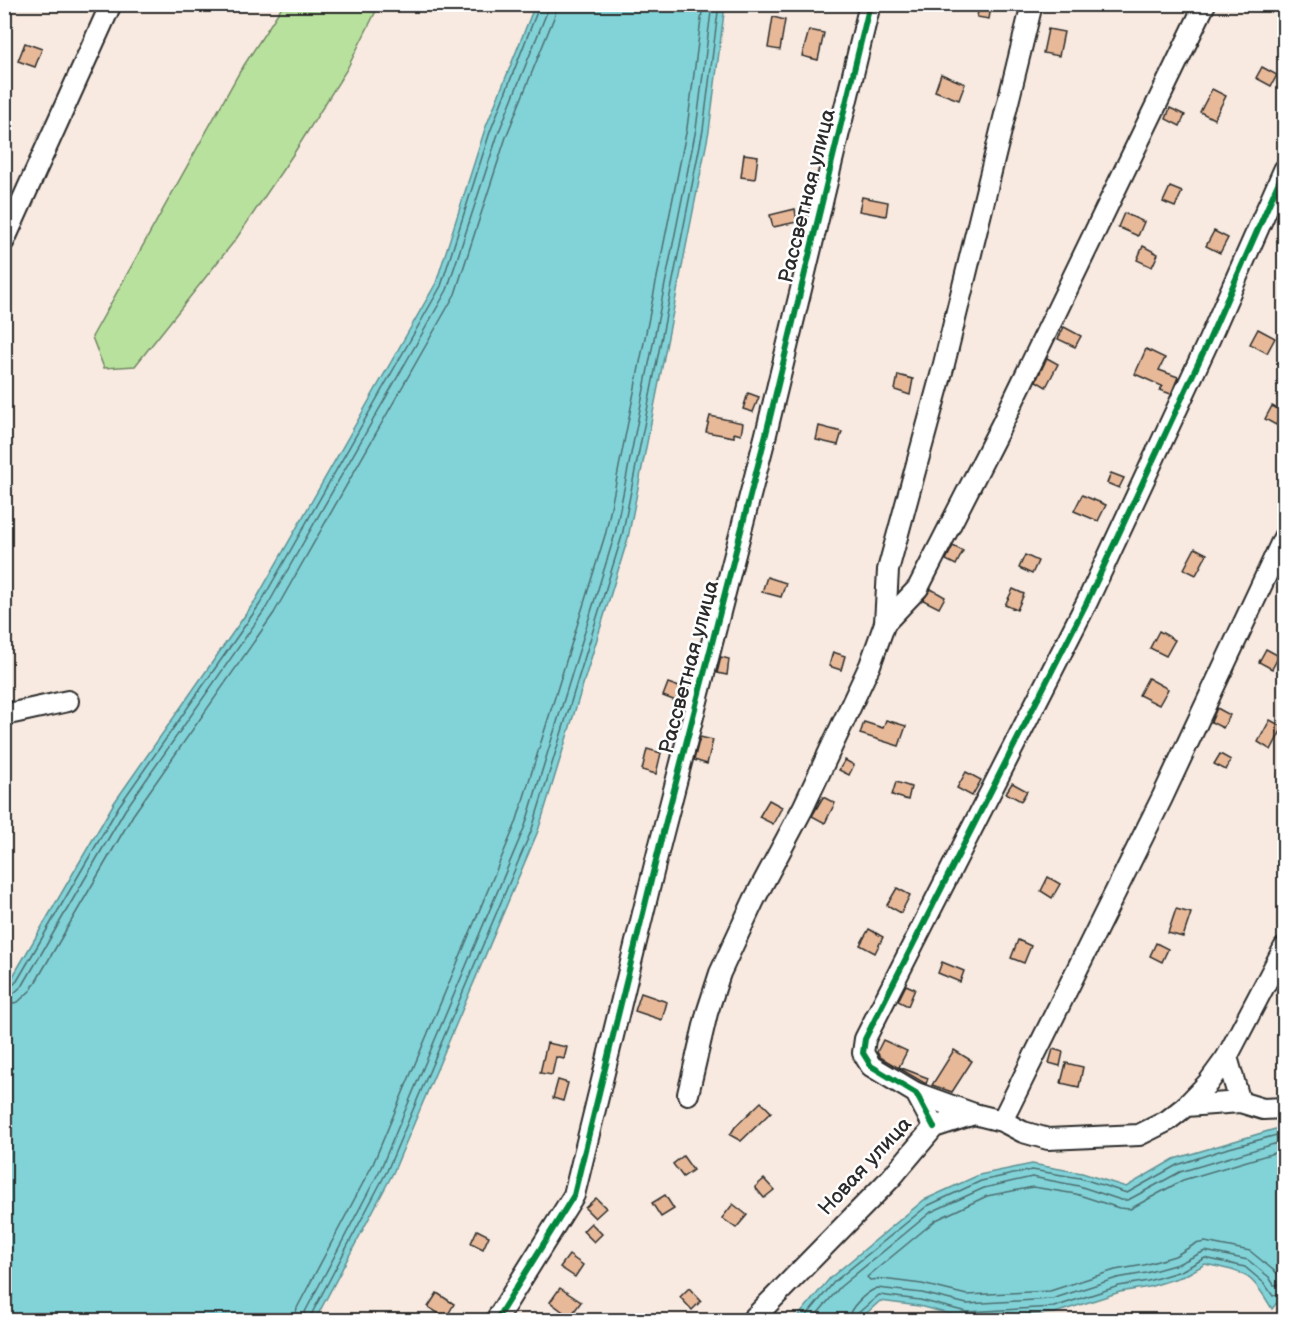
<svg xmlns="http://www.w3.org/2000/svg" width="1289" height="1325" viewBox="0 0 1289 1325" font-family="'Balsamiq Sans',sans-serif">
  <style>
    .green { fill: #b8e19e; stroke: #728664; stroke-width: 1.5 }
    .water { fill: #81d3d8; stroke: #5f9093; stroke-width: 1.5 }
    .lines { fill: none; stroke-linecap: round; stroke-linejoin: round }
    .shore { stroke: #4d6e70; stroke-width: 1.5 }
    .building { fill: #e8b999; stroke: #2b2b2b; stroke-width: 1.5 }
    .minor-casing { stroke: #2b2b2b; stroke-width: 24 }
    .minor { stroke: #fff; stroke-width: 20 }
    .cycleway-casing { stroke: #fff; stroke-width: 10 }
    .cycleway { stroke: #00873e; stroke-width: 6 }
    .labels { text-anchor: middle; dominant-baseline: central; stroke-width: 5; stroke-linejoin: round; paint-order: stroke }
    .street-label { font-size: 21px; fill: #2b2b2b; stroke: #fff }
  </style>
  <rect width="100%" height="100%" fill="#f8eae0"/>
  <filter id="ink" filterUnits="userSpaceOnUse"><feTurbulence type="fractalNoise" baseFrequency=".0167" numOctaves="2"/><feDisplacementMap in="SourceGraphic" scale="12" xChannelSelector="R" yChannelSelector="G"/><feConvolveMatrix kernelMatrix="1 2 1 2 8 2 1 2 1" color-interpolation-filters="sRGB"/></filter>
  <g filter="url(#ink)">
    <polygon class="green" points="283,5 379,5 347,69 294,153 236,239 135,366 104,368 92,337 239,73"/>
    <g class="water">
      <polygon points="535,5 725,5 709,131 628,538 538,831 393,1173 315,1320 5,1320 5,985 12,978 114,803 255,601 436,283 485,129"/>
      <path d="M1282 1127 1284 1128V1294L1272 1309C1251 1272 1246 1273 1205 1264L1184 1276 1149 1287 1120 1292 1055 1313 965 1318 919 1306 880 1301 859 1320H795L830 1278 924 1200 979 1175 1032 1164 1082 1173 1126 1187 1174 1159Z"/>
    </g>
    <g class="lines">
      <g class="shore">
        <polyline points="4,988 10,988 17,981 119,806 260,604 441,286 490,132 540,4"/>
        <polyline points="4,996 13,994 23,985 125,810 266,608 447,290 498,134 547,12 548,4"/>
        <polyline points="4,1005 18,1002 31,990 133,815 274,613 455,294 506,137 555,15 557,4"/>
        <polyline points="1284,1150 1183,1180 1130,1209 1119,1208 1076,1194 1033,1187 987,1196 936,1220 867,1277 870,1280 882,1279 922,1284 967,1295 1050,1291 1115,1270 1144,1265 1175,1256 1195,1244 1205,1242 1250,1251 1278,1274 1284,1275"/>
        <polyline points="294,1320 297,1308 373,1164 516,823 606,532 687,128 703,4"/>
        <polyline points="303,1320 305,1312 381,1168 525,826 615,534 696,129 712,4"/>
        <polyline points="310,1320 311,1315 387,1171 532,829 622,536 703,130 719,4"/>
        <polyline points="803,1320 834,1282 927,1206 981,1181 1032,1170 1080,1178 1127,1193 1177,1165 1222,1150 1284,1133"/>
        <polyline points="812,1320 840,1287 931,1212 984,1188 1032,1177 1079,1186 1121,1200 1128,1200 1180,1172 1284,1141"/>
        <path d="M848 1320C849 1308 865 1293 877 1288L922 1293 967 1304 1052 1299 1117 1278 1146 1273 1178 1264 1205 1251 1248 1260 1269 1277 1274 1285 1284 1284"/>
        <polyline points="855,1320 857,1314 879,1295 920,1300 967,1312 1054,1307 1119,1286 1148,1281 1181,1271 1205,1258 1245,1267 1264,1283 1273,1296 1284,1291"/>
      </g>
    </g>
    <g class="building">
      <polygon points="979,5 991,7 989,19 977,17"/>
      <polygon points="773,17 785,20 780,50 768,48"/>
      <polygon points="1048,29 1064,32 1059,56 1043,53"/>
      <polygon points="809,30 824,33 818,60 802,56"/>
      <polygon points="25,43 42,49 35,67 18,61"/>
      <polygon points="1262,67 1277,75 1271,86 1256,78"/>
      <polygon points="941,74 965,84 959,100 935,91"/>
      <polygon points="1212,89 1226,96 1214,119 1200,112"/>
      <polygon points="1170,108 1185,115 1180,126 1166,119"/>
      <polygon points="744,154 758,156 755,179 741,177"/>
      <polygon points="1170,187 1182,192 1175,207 1163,202"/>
      <polygon points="862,197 888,202 886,216 859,211"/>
      <polygon points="795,209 797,222 773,227 770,215"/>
      <polygon points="1124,213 1144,222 1138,236 1118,227"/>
      <polygon points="1214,231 1228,238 1220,253 1206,246"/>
      <polygon points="1143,246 1158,254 1152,267 1137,260"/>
      <polygon points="1064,327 1081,336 1075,347 1058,339"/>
      <polygon points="1258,329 1275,338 1267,353 1250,344"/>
      <polygon points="1146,349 1165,358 1159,370 1178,377 1171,394 1160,390 1162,386 1135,374"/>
      <polygon points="1047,358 1058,364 1046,387 1036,381"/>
      <polygon points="898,375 913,379 910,395 895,390"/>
      <polygon points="748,393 759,397 753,412 743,409"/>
      <polygon points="1272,406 1284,412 1276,425 1265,419"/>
      <polygon points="710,416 743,423 741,435 734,433 734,437 706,432"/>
      <polygon points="819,426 842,432 838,445 816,440"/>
      <polygon points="1111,473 1124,478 1119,488 1107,483"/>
      <polygon points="1082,495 1106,505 1098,521 1074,511"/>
      <polygon points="953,546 963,551 956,565 946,560"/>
      <polygon points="1195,548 1207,554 1196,575 1184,569"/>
      <polygon points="1025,555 1038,561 1032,574 1019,568"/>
      <polygon points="767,577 786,583 781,597 762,592"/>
      <polygon points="931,589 945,597 939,608 923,600"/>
      <polygon points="1013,589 1024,594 1017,610 1005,605"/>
      <polygon points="1159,631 1175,640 1166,656 1150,648"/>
      <polygon points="1266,649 1279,656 1272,669 1259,662"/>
      <polygon points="833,652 845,656 841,670 829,666"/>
      <polygon points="721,657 729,659 727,675 717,673"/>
      <polygon points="1148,678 1168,689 1159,705 1139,695"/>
      <polygon points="668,683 682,688 676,701 663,696"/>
      <polygon points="1217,708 1230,715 1223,728 1211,722"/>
      <polygon points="886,720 906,726 899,746 860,734 864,722 883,728"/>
      <polygon points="1270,720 1283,727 1271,750 1258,742"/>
      <polygon points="700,737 713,740 707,764 694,760"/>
      <polygon points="647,749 661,753 656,774 642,770"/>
      <polygon points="1220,754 1231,760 1226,770 1214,764"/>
      <polygon points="845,760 854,765 849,775 839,770"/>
      <polygon points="966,772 981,780 972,796 957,788"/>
      <polygon points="896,782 911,787 908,800 892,795"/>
      <polygon points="1012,783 1027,791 1021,801 1006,793"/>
      <polygon points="823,797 835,803 825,823 812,816"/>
      <polygon points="769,800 782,807 773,824 759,817"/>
      <polygon points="1048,877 1060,884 1052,898 1041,891"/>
      <polygon points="897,888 910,895 901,913 887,905"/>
      <polygon points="1176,909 1191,913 1183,937 1168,933"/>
      <polygon points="869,929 883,937 875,953 860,945"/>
      <polygon points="1018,940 1031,946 1024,963 1011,958"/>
      <polygon points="1156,943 1168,949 1162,962 1150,956"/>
      <polygon points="942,962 964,971 960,982 938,973"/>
      <polygon points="906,985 915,989 908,1006 898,1001"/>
      <polygon points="641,993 667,1002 662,1020 635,1011"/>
      <polygon points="883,1040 907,1051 899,1067 928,1078 926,1084 880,1057 877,1052"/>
      <polygon points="547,1043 567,1047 564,1059 556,1057 552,1075 540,1073"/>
      <polygon points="1053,1049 1063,1052 1060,1066 1049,1063"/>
      <polygon points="954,1050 972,1061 952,1092 932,1085"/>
      <polygon points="1066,1063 1083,1067 1079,1087 1061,1083"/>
      <polygon points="558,1080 568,1083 563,1101 553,1098"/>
      <polygon points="761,1102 771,1112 741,1141 730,1135 735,1127"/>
      <polygon points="683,1156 693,1170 683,1177 673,1164"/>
      <polygon points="764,1179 774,1190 764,1198 755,1187"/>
      <polygon points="665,1195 674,1209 661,1217 652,1203"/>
      <polygon points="596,1198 606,1208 595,1218 585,1208"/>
      <polygon points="733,1204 747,1215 736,1228 722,1218"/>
      <polygon points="591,1223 602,1234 594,1242 583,1231"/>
      <polygon points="477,1230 489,1236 483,1249 471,1243"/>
      <polygon points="569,1255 583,1265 575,1277 560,1267"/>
      <polygon points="560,1288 581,1302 570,1317 550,1302"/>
      <polygon points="689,1288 701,1301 692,1310 680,1297"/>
      <polygon points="437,1293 454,1304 446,1318 428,1307"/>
    </g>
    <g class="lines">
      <g class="minor-casing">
        <g id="minor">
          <polyline points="4,241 111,4"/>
          <polyline points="885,623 918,588 1002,424 1205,4"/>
          <polyline points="4,715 68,701"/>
          <polyline points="916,1093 974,1114"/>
          <polyline points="688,1094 707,1013 720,973 754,900 803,808 870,665 885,623 888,570 943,368 1032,4"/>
          <polyline points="1240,1102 1227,1057 1284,948"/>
          <polyline points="1186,1106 1208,1083 1227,1057"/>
          <polyline points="1002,1121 1162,798 1284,537"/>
          <polyline points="934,1127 916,1093 871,1066 863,1053 865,1039 1087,602 1209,340 1284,170"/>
          <polyline points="496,1320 574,1195 659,848 766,434 870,4"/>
          <polyline points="752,1320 891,1178 934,1127 974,1114 1002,1121 1023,1132 1048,1139 1139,1135 1167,1121 1186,1106 1240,1102 1263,1109 1284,1108"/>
        </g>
      </g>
      <use href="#minor" class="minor"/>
      <g class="cycleway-casing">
        <g id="cycleway">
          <polyline points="934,1127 916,1093 871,1066 863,1053 865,1039 1087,602 1209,340 1284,170"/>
          <polyline points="496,1320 574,1195 659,848 766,434 870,4"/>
        </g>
      </g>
      <use href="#cycleway" class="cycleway"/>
    </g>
  </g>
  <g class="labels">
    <g class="street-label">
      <text transform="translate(807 196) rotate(-76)">Рассветная улица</text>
      <text transform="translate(689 667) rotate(-75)">Рассветная улица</text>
      <text transform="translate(865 1166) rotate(-47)">Новая улица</text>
    </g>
  </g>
  <rect width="1289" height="1325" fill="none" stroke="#fff" stroke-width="24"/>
  <rect x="12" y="12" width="1265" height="1301" fill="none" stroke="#2b2b2b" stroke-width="2" filter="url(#ink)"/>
</svg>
